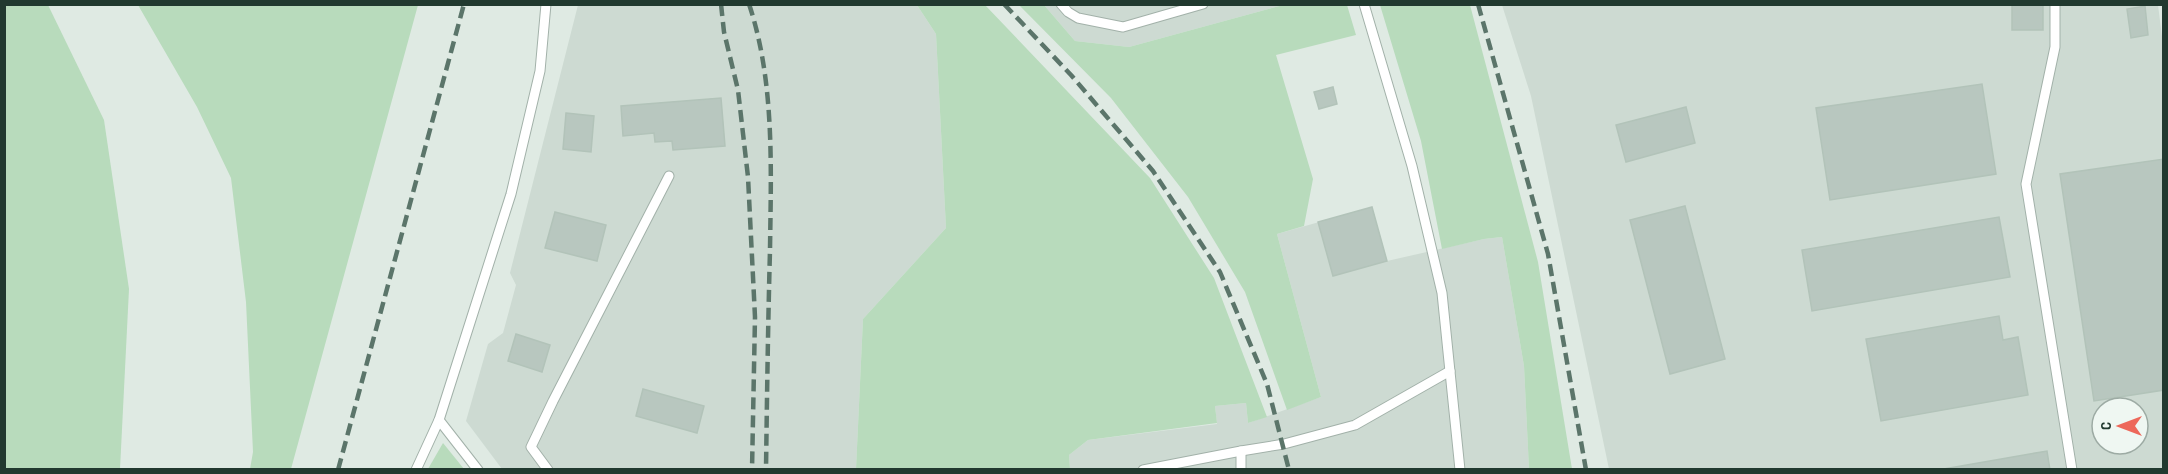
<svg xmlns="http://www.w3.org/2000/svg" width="2168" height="474" viewBox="0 0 2168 474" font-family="'Sofia Sans Condensed',sans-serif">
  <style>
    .built { fill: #cddad2; fill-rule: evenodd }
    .green { fill: #b8dbbc }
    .building { fill: #b8c7bf; stroke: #b2c3b9; stroke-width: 1.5 }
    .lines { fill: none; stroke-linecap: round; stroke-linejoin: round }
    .service-casing { stroke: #a2b1a9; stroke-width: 11 }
    .service { stroke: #fff; stroke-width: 9 }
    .rail { stroke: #5b756a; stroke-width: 4.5; stroke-dasharray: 12 6; stroke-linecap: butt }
  </style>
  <rect width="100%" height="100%" fill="#dfeae3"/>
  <g class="built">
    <polygon points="578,5 917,5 936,34 946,228 863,319 856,469 502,469 466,421 488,344 503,333 516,285 510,273"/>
    <polygon points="1044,5 1283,5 1129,47 1075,41"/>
    <path d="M1502 5H2158L2164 53 2163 469H1609L1531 96ZM2102 408H2138V444H2102Z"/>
    <polygon points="1372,207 1387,261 1484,239 1502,237 1524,366 1529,469 1070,470 1069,455 1088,440 1217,424 1215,406 1246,403 1248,423 1321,397 1277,234"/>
  </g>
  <g class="green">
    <polygon points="4,5 48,5 104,120 129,289 120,469 5,469"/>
    <polygon points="138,5 418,5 291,469 250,469 253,452 246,302 231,178 197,107"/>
    <polygon points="917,5 985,5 1150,178 1214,278 1267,417 1248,423 1246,403 1215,406 1217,423 1088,440 1069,455 1070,469 856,469 863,319 946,228 936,34"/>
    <polygon points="1019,5 1044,5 1075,41 1129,47 1283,5 1347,5 1356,35 1276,55 1313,179 1304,226 1277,234 1321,397 1287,410 1245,292 1188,197 1111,98"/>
    <polygon points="1380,5 1470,5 1538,262 1572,469 1529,469 1524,366 1502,237 1484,239 1442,249 1421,141"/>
    <polygon points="443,443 464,469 428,469"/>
  </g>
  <g class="building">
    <rect x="2012" y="4" width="31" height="26"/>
    <polygon points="2145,6 2148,35 2131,38 2127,9"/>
    <polygon points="1982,84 1996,174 1830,200 1816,108"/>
    <polygon points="1333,87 1337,104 1319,109 1314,92"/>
    <polygon points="721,98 725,146 673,150 672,141 655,142 654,133 623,136 621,106"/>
    <polygon points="1686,107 1695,143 1626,162 1616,125"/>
    <polygon points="566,113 594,116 591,152 563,149"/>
    <polygon points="2164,159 2164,390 2094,401 2060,174"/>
    <polygon points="1685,206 1725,359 1670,374 1630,220"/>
    <polygon points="1372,207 1387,261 1333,276 1318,222"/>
    <polygon points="555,212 606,225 597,261 545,248"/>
    <polygon points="1999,217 2010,277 1812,311 1802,250"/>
    <polygon points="1999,316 2003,340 2018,337 2028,395 1881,421 1866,339"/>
    <polygon points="516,334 550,345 542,372 508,361"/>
    <polygon points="643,389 704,406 697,433 636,416"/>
    <polygon points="2047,451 2050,470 1938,470"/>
  </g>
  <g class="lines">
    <g class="service-casing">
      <g id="service">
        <polyline points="1061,4 1068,12 1078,18 1123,27 1203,4"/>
        <polyline points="1364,4 1412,166 1442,293 1460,470"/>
        <polyline points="2055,4 2055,47 2026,184 2072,470"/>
        <polyline points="439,420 478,470"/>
        <polyline points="1241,451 1241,470"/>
        <polyline points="416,470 439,420 511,194 540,71 546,4"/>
        <polyline points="548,470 531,447 553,401 669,176"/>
        <polyline points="1143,470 1241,451 1284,444 1355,425 1450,371"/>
      </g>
    </g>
    <use href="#service" class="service"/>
    <g class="rail">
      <polyline points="721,4 724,32 738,90 748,177 755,317 752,470"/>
      <path d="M749 4C775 82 771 169 770 250 768 323 767 396 766 470"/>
      <polyline points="1004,4 1071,75 1153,171 1220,272 1267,384 1289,470"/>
      <polyline points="1478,4 1548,254 1586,470"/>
      <polyline points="338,470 464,4"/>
    </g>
  </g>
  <rect width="2168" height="474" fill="none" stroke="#21392f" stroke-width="12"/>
  <g transform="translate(2120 426) rotate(270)"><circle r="28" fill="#eff7f2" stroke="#9daba4" stroke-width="1.5"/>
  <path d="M0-4.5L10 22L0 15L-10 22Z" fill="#ed685a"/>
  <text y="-9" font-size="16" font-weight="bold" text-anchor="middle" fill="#21392f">С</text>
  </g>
</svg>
